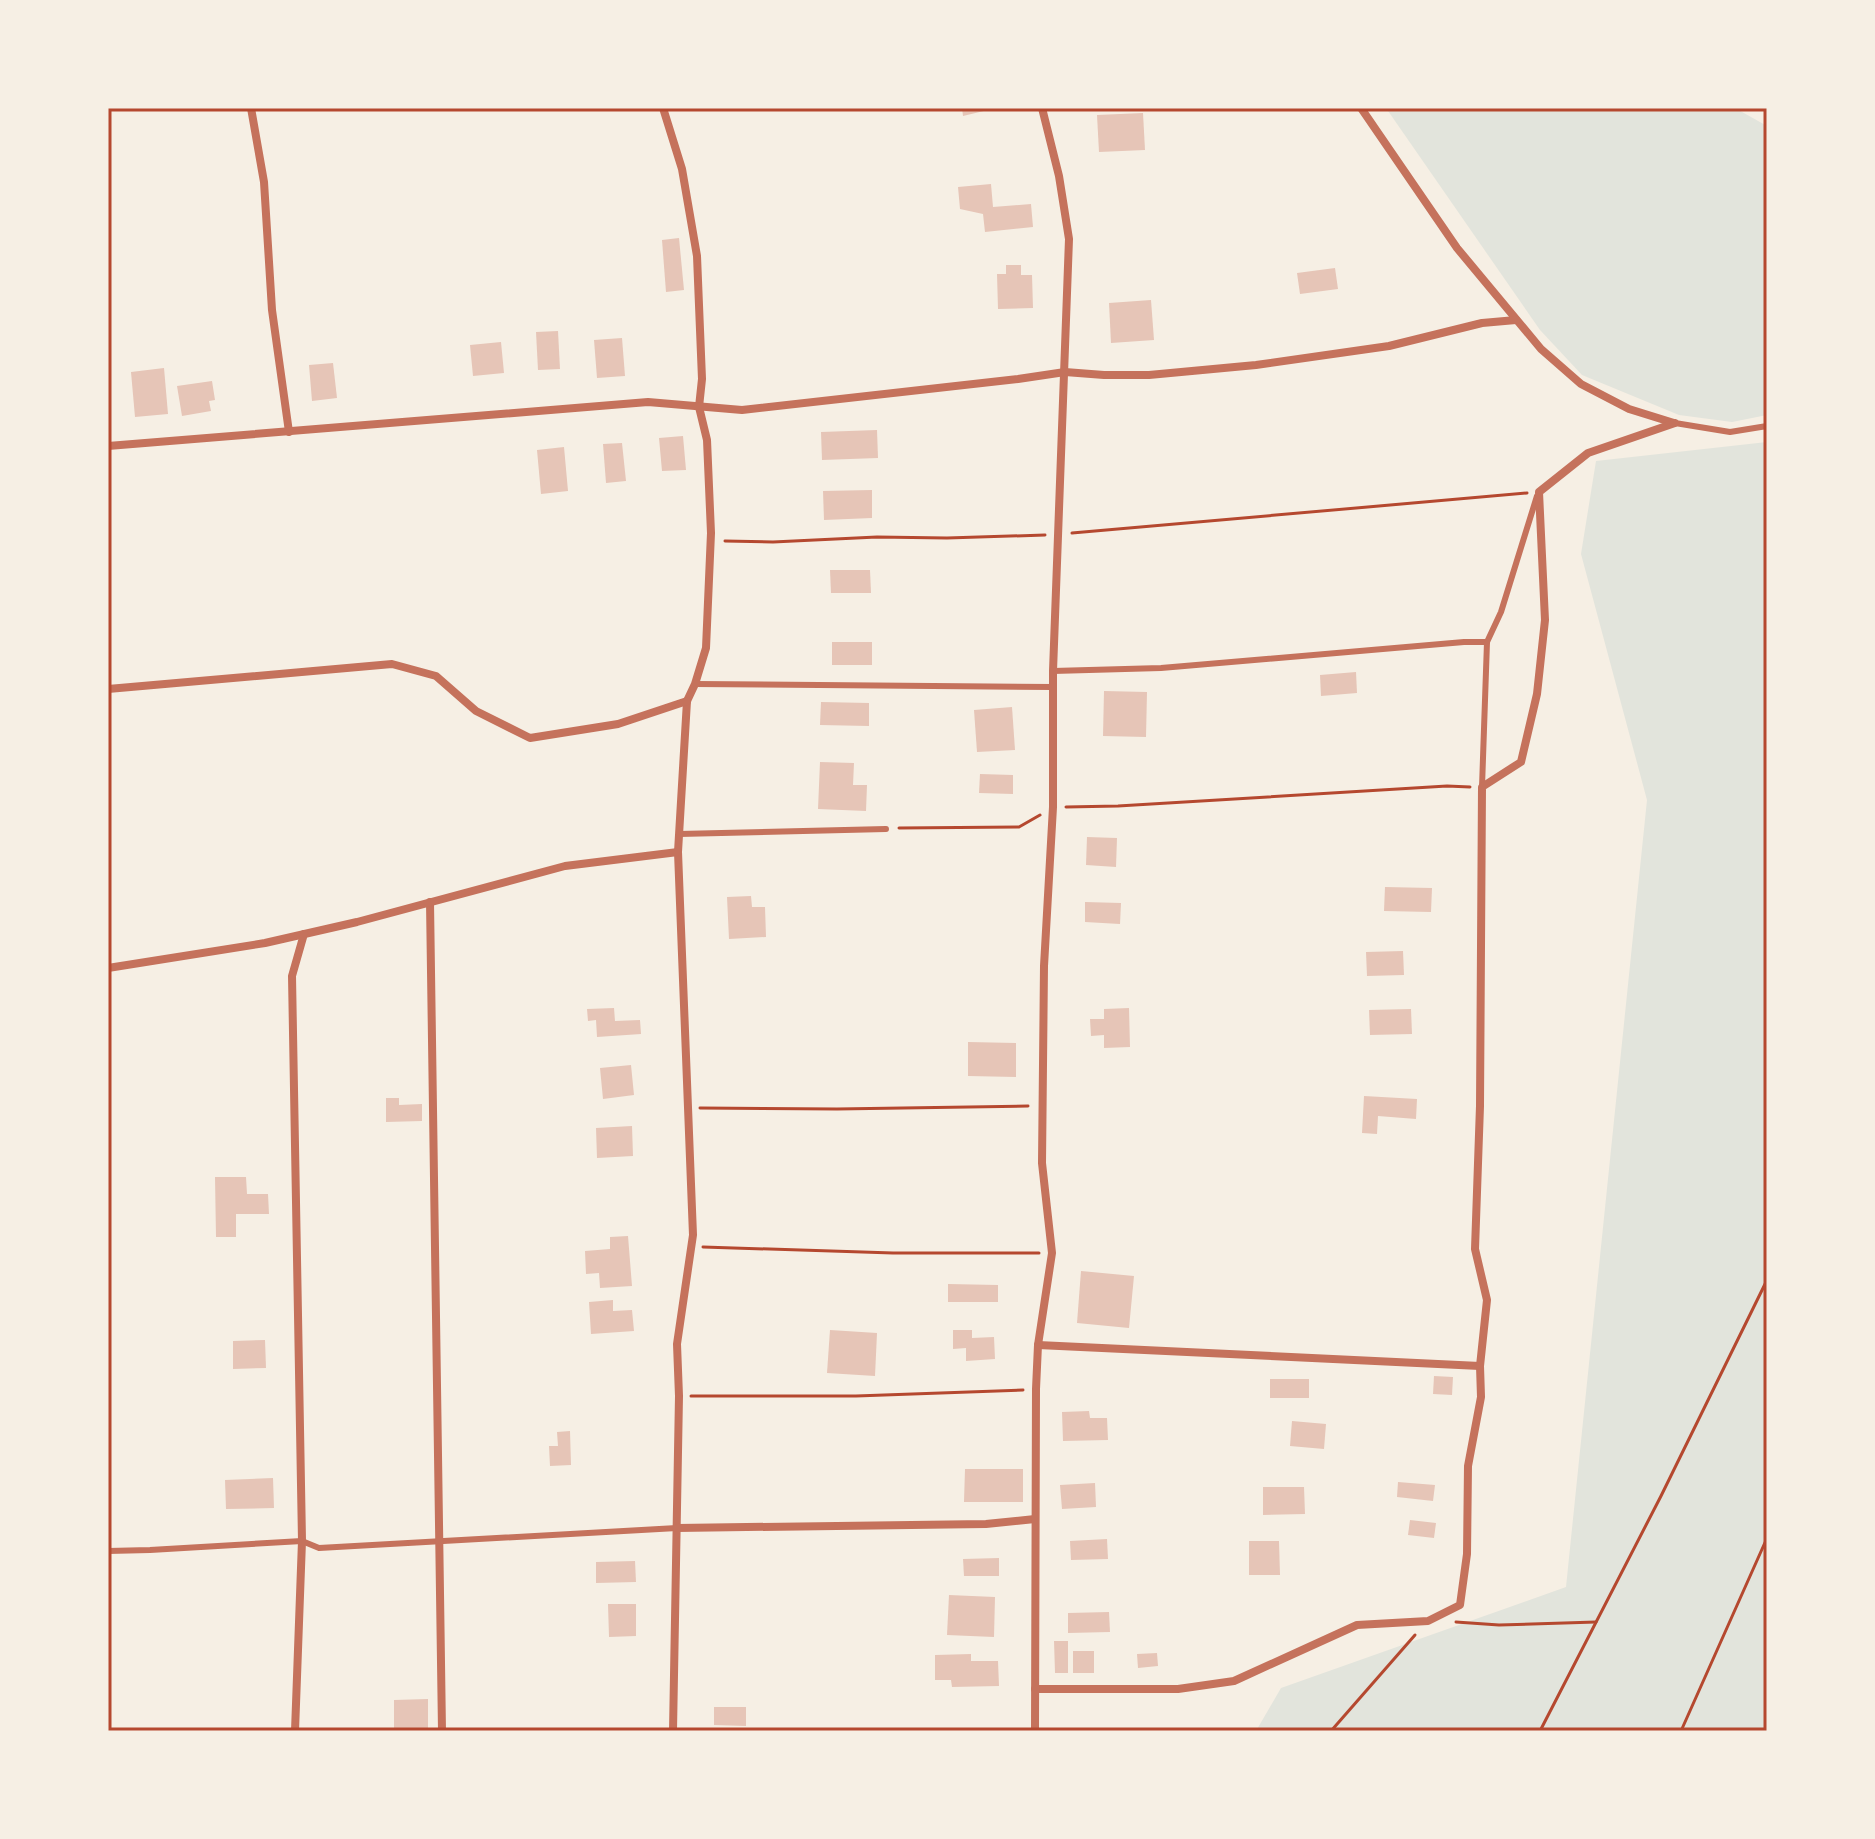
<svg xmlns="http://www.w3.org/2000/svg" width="1875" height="1839" viewBox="0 0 1875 1839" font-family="'DM Sans',sans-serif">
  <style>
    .green { fill: #e2e4dc }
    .building { fill: #e6c5b7 }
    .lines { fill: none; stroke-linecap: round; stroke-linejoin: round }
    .path { stroke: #b5482f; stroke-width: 3 }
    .service { stroke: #c5725c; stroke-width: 6 }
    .minor { stroke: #c5725c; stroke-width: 8 }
    .neatline { fill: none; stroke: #b5482f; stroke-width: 3 }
  </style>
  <rect width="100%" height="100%" fill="#f6efe4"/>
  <g class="green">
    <polygon points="1386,108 1735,108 1767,126 1767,415 1732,422 1679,415 1582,375 1540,330"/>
    <polygon points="1767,442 1767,1731 1256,1731 1281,1688 1566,1587 1647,800 1581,554 1596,461"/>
  </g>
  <g class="building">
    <polygon points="962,108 992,108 992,109 963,116"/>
    <polygon points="1143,113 1145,150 1099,152 1097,115"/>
    <polygon points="991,184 993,207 1031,204 1033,227 985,232 983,214 960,209 958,187"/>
    <polygon points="679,238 684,290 666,292 662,240"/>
    <polygon points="1006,265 1021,265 1021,275 1032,275 1033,308 998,309 997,274 1006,274"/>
    <polygon points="1335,268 1338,289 1300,294 1297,273"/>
    <polygon points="1151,300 1154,340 1111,343 1109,303"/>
    <polygon points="558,331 560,369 538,370 536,332"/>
    <polygon points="622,338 625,376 597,378 594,340"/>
    <polygon points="501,342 504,373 473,376 470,345"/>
    <polygon points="333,363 337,398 312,401 309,365"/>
    <polygon points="164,368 168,414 135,417 131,372"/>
    <polygon points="212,381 215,400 209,401 211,411 182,416 177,386"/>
    <polygon points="877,430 878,458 822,460 821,432"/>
    <polygon points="683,436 686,470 662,471 659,438"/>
    <polygon points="622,443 626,481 606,483 603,444"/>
    <polygon points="564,447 568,491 541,494 537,450"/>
    <polygon points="872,490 872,518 824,520 823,491"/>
    <polygon points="830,570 870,570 871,593 831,593"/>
    <rect x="832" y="642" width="40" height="23"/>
    <polygon points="1356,672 1357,693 1321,696 1320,675"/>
    <polygon points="1104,691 1147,692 1146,737 1103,736"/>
    <polygon points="821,702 869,703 869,726 820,725"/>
    <polygon points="1012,707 1015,750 977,752 974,710"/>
    <polygon points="820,762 854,763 853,785 867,785 866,811 818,809"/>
    <polygon points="980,774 1013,775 1013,794 979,793"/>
    <polygon points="1087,837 1117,838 1116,867 1086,865"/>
    <polygon points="1385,887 1432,888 1431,912 1384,911"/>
    <polygon points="751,896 752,907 765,907 766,937 729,939 727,897"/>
    <polygon points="1085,902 1121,903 1120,924 1085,922"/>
    <polygon points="1403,951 1404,975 1367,976 1366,952"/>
    <polygon points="614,1008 615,1021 640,1020 641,1034 597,1037 596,1020 588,1021 587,1009"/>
    <polygon points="1129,1008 1130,1047 1104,1048 1104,1035 1091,1036 1090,1019 1104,1019 1104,1009"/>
    <polygon points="1411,1009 1412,1034 1370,1035 1369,1010"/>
    <polygon points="968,1042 1016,1043 1016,1077 968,1076"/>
    <polygon points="631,1065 634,1095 603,1099 600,1068"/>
    <polygon points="1364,1096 1417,1099 1416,1119 1378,1116 1377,1134 1362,1133"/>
    <polygon points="386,1098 399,1098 399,1105 422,1104 422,1121 386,1122"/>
    <polygon points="632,1126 633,1156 597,1158 596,1128"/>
    <polygon points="215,1177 246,1177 247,1194 268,1194 269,1214 236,1214 236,1237 216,1237"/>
    <polygon points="628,1236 632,1286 600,1288 599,1273 586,1274 585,1251 610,1249 610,1237"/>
    <polygon points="1081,1271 1134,1276 1129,1328 1077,1323"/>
    <polygon points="948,1284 998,1285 998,1302 948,1302"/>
    <polygon points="613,1300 613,1311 632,1310 634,1331 591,1334 589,1302"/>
    <polygon points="830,1330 877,1333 875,1376 827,1373"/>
    <polygon points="953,1330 972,1330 972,1338 994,1337 995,1359 966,1361 966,1348 953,1349"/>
    <polygon points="265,1340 266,1368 233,1369 233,1341"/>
    <polygon points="1434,1376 1453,1377 1452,1395 1433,1394"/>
    <rect x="1270" y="1379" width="39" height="19"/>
    <polygon points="1089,1411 1090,1418 1107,1418 1108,1440 1063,1441 1062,1412"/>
    <polygon points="1292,1421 1326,1424 1324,1449 1290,1446"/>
    <polygon points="570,1431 571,1465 550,1466 549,1446 558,1446 557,1432"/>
    <polygon points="965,1469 1023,1469 1023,1502 964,1502"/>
    <polygon points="273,1478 274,1508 226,1509 225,1480"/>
    <polygon points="1398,1482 1435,1485 1433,1501 1397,1497"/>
    <polygon points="1095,1483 1096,1507 1062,1509 1060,1485"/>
    <polygon points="1263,1487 1304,1487 1305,1514 1263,1515"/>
    <polygon points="1410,1520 1436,1523 1434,1538 1408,1535"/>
    <polygon points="1107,1539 1108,1559 1071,1560 1070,1541"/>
    <polygon points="1249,1541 1279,1541 1280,1575 1249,1575"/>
    <polygon points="999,1558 999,1576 964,1576 963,1559"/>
    <polygon points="635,1561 636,1582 596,1583 596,1562"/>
    <polygon points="949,1595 995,1597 994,1637 947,1635"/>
    <polygon points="608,1604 636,1604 636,1636 609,1637"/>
    <polygon points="1109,1612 1110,1632 1068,1633 1068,1613"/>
    <polygon points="1054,1641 1068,1641 1068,1673 1055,1673"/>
    <rect x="1073" y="1651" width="21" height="22"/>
    <polygon points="1157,1653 1158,1666 1138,1668 1137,1654"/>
    <polygon points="971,1654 971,1661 998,1661 999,1686 952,1687 951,1680 935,1680 935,1655"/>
    <polygon points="428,1699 428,1729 394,1730 394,1700"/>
    <polygon points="714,1707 746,1707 746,1726 714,1725"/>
  </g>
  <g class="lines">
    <g class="path">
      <polyline points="1072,533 1527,493"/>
      <polyline points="725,541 773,542 877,537 947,538 1045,535"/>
      <polyline points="1066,807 1118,806 1447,786 1470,787"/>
      <polyline points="899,828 1019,827 1040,815"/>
      <polyline points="700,1108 837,1109 1028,1106"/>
      <polyline points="703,1247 893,1253 1039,1253"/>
      <polyline points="691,1396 856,1396 1023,1390"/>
      <polyline points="1456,1622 1499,1625 1596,1622"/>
      <polyline points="1331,1731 1415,1635"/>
      <polyline points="1540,1731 1661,1496 1767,1280"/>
      <polyline points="1681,1731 1767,1538"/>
    </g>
    <g class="service">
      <polyline points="1675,423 1730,432 1767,426"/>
      <polyline points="1053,671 1161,668 1464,642 1487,642"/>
      <polyline points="695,684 1053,687"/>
      <polyline points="1482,787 1487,642 1501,612 1537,496"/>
      <polyline points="679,834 886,829"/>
      <polyline points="108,1543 108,1551 150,1550 302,1541 319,1548 677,1528"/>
    </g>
    <g class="minor">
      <polyline points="251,108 264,182 272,310 289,432"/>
      <polyline points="663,108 682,169 697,256 702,379 699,407 707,440 711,533 706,648 695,684 687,701 678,852 693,1235 677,1344 679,1396 673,1731"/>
      <polyline points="1361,108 1457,248 1541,349 1581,384 1629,409 1674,423"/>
      <polyline points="108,446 648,402 742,410 1018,379 1065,372 1104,375 1149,375 1256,365 1389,346 1482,323 1516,320"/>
      <polyline points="108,689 392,664 436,676 476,711 530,738 618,724 687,701"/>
      <polyline points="430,902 442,1731"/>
      <polyline points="108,968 265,943 357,922 565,866 678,852"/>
      <polyline points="1038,1345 1480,1366"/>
      <polyline points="677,1528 986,1524 1035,1519"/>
      <polyline points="1035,1689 1178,1689 1234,1681 1357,1625 1428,1621 1460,1605 1467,1554 1468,1466 1481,1397 1480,1366 1487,1300 1475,1249 1480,1106 1482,787 1521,762 1537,694 1545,620 1539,492 1588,453 1675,423"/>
      <polyline points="295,1731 302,1541 292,976 304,934"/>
      <polyline points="1035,1731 1036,1389 1038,1345 1052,1253 1042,1163 1044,966 1053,807 1053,671 1069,239 1059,176 1042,108"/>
    </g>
  </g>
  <rect width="1875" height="1839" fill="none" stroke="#f6efe4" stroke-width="220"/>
  <rect x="110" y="110" width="1655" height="1619" class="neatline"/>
</svg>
